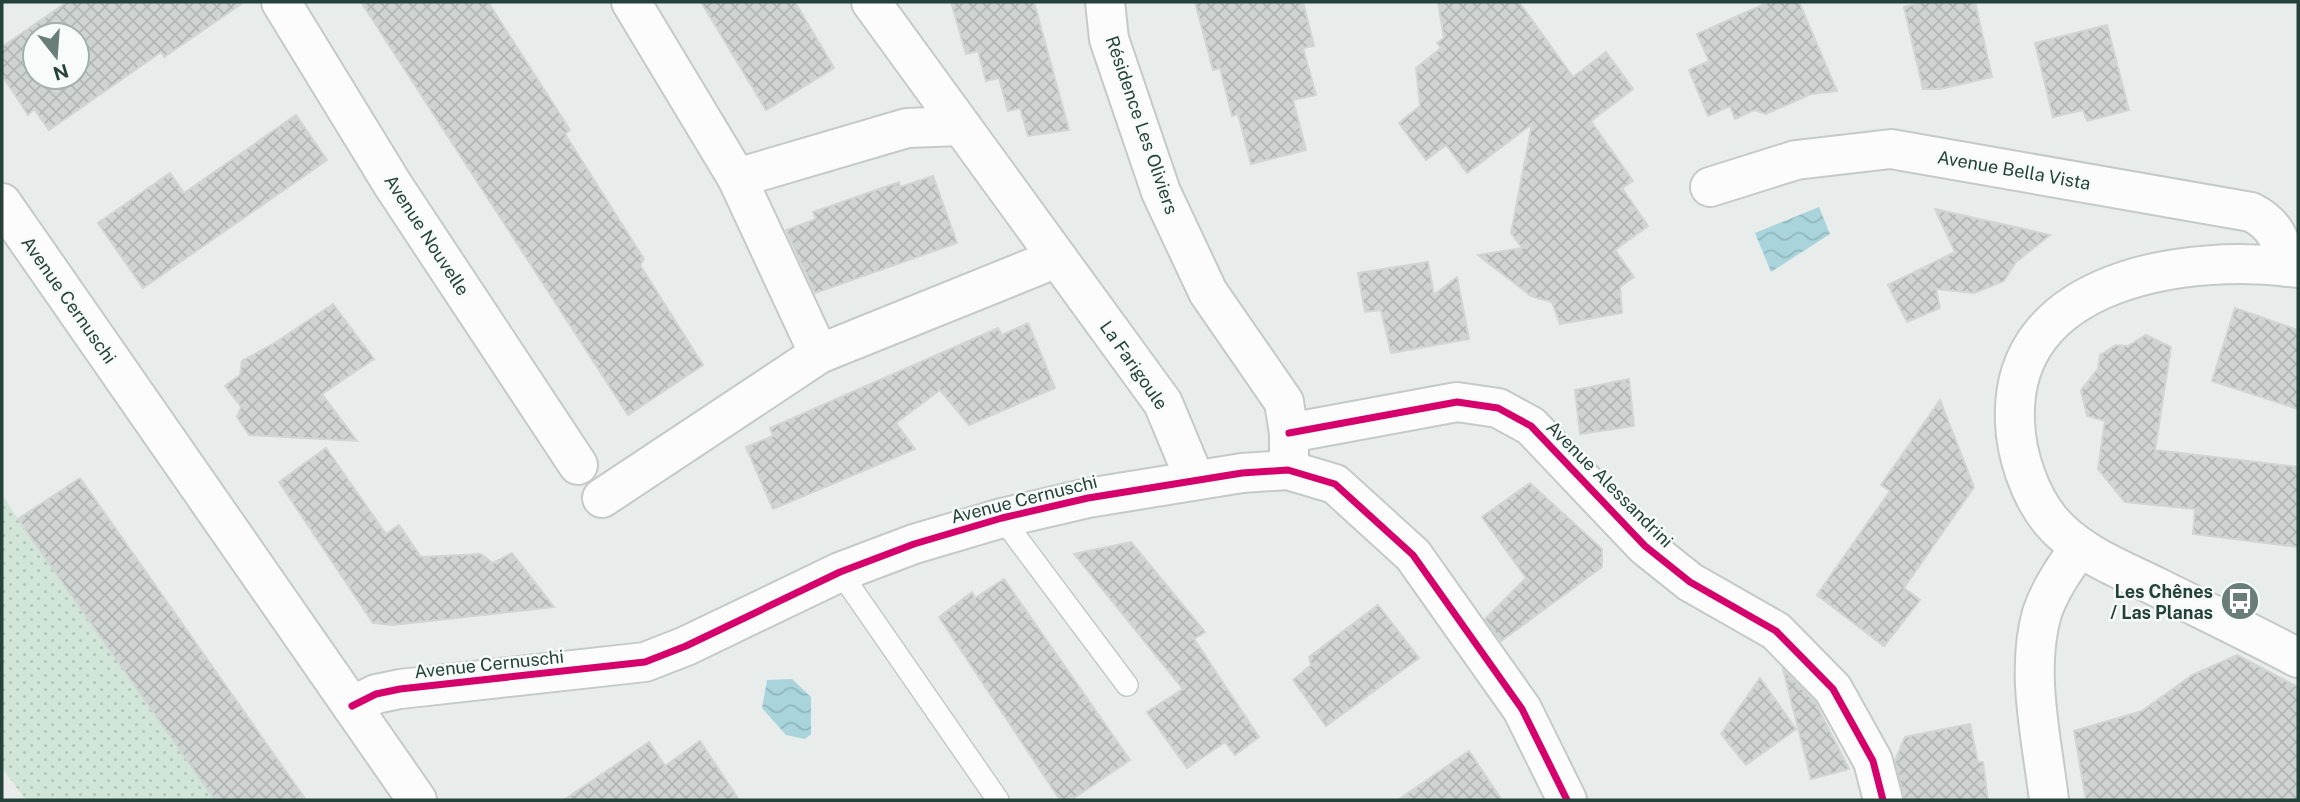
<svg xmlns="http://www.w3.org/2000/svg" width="2300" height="802" viewBox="0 0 2300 802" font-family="'Public Sans',sans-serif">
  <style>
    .park { fill: url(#park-dots) }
    .water { fill: url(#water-waves) }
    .building { fill: url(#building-cross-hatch); stroke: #d1d6d4; stroke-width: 2; fill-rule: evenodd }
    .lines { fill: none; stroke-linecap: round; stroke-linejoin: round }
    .lane-casing { stroke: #c5cac8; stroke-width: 24 }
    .street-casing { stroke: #c5cac8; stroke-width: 42 }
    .lane { stroke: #fcfcfc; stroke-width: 21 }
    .street { stroke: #fcfcfc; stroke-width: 38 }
    .cycleway-casing { stroke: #f7fbf9; stroke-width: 11 }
    .cycleway { stroke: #d6006c; stroke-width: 7 }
    .labels { text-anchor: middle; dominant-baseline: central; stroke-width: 5; stroke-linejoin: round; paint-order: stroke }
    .street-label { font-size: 18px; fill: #24423a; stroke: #f7fbf9 }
    .poi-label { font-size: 18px; font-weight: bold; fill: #24423a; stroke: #f7fbf9; text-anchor: end }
  </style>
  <defs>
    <pattern id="park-dots" width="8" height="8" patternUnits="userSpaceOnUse" patternTransform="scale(1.75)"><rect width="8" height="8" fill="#d1e6d8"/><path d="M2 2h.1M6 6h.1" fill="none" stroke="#b3c6ba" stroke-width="1.8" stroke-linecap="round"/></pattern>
    <pattern id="water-waves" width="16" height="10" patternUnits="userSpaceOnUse" patternTransform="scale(1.75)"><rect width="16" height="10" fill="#a9d4db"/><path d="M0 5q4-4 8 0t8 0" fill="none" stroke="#91b7bd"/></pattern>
    <pattern id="building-cross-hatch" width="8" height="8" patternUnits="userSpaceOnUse" patternTransform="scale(1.75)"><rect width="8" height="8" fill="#cfd4d2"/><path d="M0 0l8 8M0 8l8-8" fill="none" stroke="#b2b7b5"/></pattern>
  </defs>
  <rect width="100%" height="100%" fill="#e8edeb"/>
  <polygon class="park" points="2,495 18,519 215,800 26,800 2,768"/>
  <g class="water">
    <polygon points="1819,207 1830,234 1771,272 1755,233"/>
    <polygon points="792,679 811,697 811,734 805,739 786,735 762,708 767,680"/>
  </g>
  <g class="building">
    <path d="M67 2H244L164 57 161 52 49 130 34 109 28 115 2 75V47ZM35 35H77V77H35Z"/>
    <polygon points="361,2 488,2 570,130 565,134 644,259 640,265 703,365 628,415"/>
    <polygon points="701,2 795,2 834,68 766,110"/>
    <polygon points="951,2 1034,2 1069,130 1028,136 1020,108 1008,111 999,78 986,81 978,51 966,54"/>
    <polygon points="1195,2 1303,2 1314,46 1303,48 1316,95 1293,100 1306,150 1251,164 1238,114 1232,116 1220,68 1213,70"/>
    <polygon points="1438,2 1519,2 1573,77 1606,52 1633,89 1591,121 1633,181 1622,188 1648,226 1615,250 1634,277 1620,287 1622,313 1560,324 1552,302 1531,296 1478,255 1522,248 1511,233 1532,124 1467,173 1446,145 1426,160 1399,123 1420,106 1416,68 1441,48 1437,43 1444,38"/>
    <polygon points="1769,2 1799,2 1837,91 1811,94 1766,114 1754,110 1735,119 1730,106 1708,116 1689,70 1709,61 1697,34"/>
    <polygon points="1926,2 1975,2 1992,77 1940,89 1923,89 1904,7"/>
    <polygon points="2107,25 2129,110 2087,121 2083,110 2053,117 2035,43"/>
    <polygon points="296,115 327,160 143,288 98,223 170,173 184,193"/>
    <polygon points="933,176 957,243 815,293 786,230 816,219 813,212 899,182 900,187"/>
    <polygon points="1935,209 2050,235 2016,262 2004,281 1974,293 1936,289 1940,308 1907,322 1888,285 1955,252"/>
    <polygon points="1428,262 1434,295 1457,277 1469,339 1391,353 1381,310 1365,312 1358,273"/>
    <polygon points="333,304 374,359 322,394 357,441 249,435 237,417 241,407 225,386 240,375 242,361 273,344"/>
    <polygon points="2235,308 2298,330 2298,409 2212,381"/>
    <polygon points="1028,323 1055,388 969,425 940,390 896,423 915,449 773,509 746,447 773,436 770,428 998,328 1002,335"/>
    <polygon points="2146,335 2171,347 2155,450 2298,467 2298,547 2193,534 2195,509 2125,502 2098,469 2105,421 2087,416 2081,390 2098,369 2100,355 2116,345 2128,346"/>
    <polygon points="1629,379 1634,426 1580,434 1575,390"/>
    <polygon points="1940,400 1974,487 1904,588 1920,600 1884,646 1817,595 1890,491 1881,485"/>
    <polygon points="326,448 386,534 399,525 421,557 481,554 493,563 512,553 554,607 393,625 373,623 279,482"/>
    <polygon points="80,478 306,800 215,800 18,519"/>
    <polygon points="1530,483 1602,549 1602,567 1501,641 1485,619 1526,578 1482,517"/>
    <polygon points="1131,542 1205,632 1194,639 1259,737 1235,755 1225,742 1187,768 1147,712 1183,689 1074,554"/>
    <polygon points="1004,579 1130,760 1071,800 1060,800 939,617 972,592 975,598"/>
    <polygon points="1378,605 1419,658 1326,726 1293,680 1311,665 1309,657"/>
    <polygon points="2237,655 2298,687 2298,800 2086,800 2074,731 2142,711 2192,675"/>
    <polygon points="1783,669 1815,702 1849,769 1811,779"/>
    <polygon points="1760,678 1796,729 1746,765 1721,734"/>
    <polygon points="1970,724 1978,762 1983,762 1988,800 1904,800 1895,760 1905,737"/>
    <polygon points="700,741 739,800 564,800 649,742 665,766"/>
    <polygon points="1469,751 1502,800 1398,800"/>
  </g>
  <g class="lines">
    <g class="lane-casing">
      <g id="lane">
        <polyline points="1002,518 1127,685"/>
        <polyline points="840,572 998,800"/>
      </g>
    </g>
    <g class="street-casing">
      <g id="street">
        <polyline points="281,2 393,185 578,465"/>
        <polyline points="631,2 737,178 819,354 1057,258"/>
        <polyline points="871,2 1163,403 1195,480"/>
        <polyline points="1105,2 1109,39 1161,192 1208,292 1284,402 1289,433 1289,457"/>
        <polyline points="737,178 907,128 961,126"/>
        <path d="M1710 187 1796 160 1891 149 2251 212C2275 224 2282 241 2287 267"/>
        <polyline points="2,203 417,800"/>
        <path d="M2298 268C2190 253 2008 277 2015 422 2016 454 2029 494 2050 520 2078 554 2123 570 2161 589 2207 612 2253 634 2298 658"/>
        <polyline points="1289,433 1457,402 1498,408 1531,426 1645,546 1690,582 1776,631 1833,689 1873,761 1883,800"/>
        <polyline points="602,498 819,354"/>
        <polyline points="352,706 376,694 400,689 645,662 686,646 840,572 914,544 1002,518 1088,498 1242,473 1288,470 1335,484 1413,555 1522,709 1567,800"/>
        <path d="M2049 800C2042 740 2025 672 2042 613 2050 589 2065 568 2079 548"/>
      </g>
    </g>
    <use href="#lane" class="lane"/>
    <use href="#street" class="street"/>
    <g class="cycleway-casing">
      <g id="cycleway">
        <polyline points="1289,433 1457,402 1498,408 1531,426 1645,546 1690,582 1776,631 1833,689 1873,761 1883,800"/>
        <polyline points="352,706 376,694 400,689 645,662 686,646 840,572 914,544 1002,518 1088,498 1242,473 1288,470 1335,484 1413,555 1522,709 1567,800"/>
      </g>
    </g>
    <use href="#cycleway" class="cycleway"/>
  </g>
  <defs>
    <g id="bus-disc" transform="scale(2.0125)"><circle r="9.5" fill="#697e78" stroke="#f7fbf9"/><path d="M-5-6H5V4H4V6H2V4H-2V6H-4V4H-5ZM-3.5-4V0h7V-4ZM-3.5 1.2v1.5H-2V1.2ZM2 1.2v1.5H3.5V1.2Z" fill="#fff"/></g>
  </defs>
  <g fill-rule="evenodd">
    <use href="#bus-disc" x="2240" y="601"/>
  </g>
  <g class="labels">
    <g class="street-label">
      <text transform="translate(1142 125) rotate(71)">Résidence Les Oliviers</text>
      <text transform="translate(2014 170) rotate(10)">Avenue Bella Vista</text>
      <text transform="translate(427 235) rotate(57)">Avenue Nouvelle</text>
      <text transform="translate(69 300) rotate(55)">Avenue Cernuschi</text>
      <text transform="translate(1134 365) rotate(55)">La Farigoule</text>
      <text transform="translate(1610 484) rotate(45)">Avenue Alessandrini</text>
      <text transform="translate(1024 499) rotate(-14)">Avenue Cernuschi</text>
      <text transform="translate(489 664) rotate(-6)">Avenue Cernuschi</text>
    </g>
    <g class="poi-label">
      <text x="2213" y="591">Les Chênes<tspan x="2213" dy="21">/ Las Planas</tspan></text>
    </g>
  </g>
  <rect width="2300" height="802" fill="none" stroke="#24423a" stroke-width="7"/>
  <g transform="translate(56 56) rotate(163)"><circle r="33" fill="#f7fbf9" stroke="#a3b1ad" stroke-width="2"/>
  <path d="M0-5L12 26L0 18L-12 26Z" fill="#697e78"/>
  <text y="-10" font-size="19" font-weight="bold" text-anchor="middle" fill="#24423a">N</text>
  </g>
</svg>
